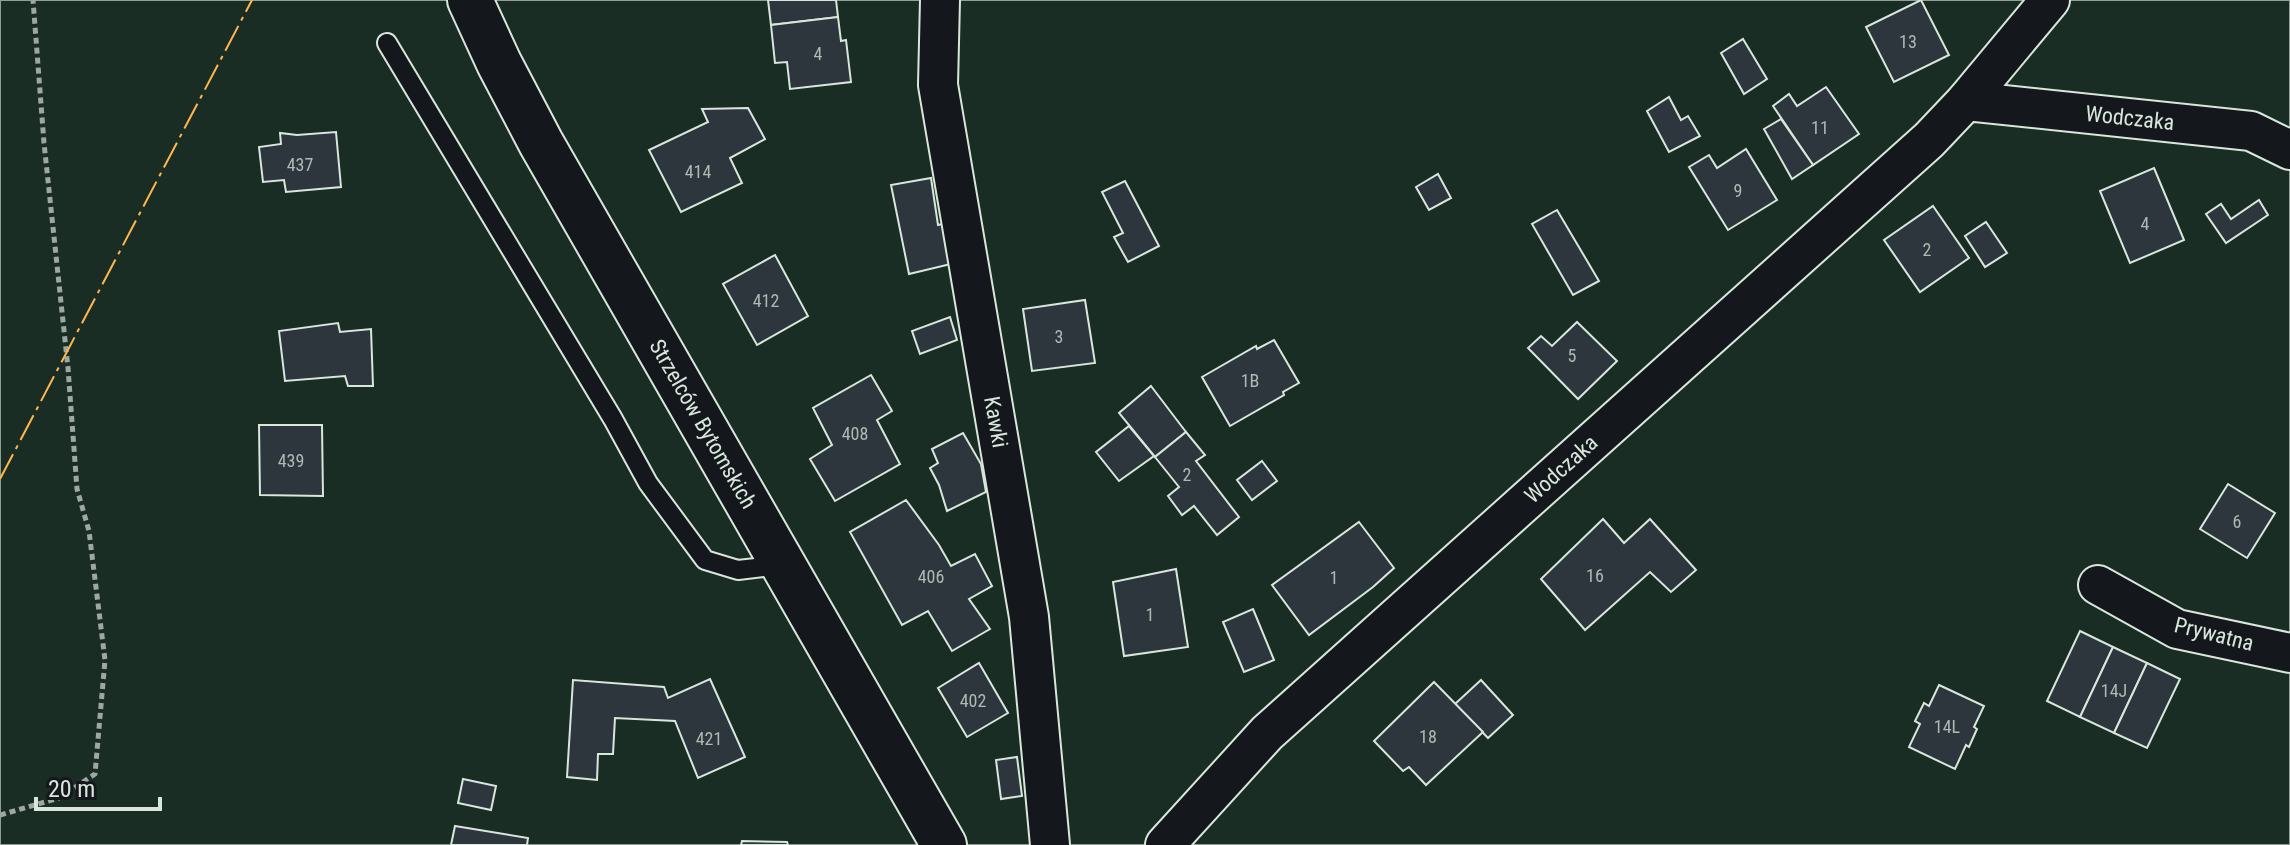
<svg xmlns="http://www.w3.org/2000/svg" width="2290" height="845" viewBox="0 0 2290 845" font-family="'Roboto Condensed',sans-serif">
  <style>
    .green { fill: #1a2d24; stroke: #939e99; stroke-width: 2 }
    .building { fill: #2c363c; stroke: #d8e6dc; stroke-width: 2 }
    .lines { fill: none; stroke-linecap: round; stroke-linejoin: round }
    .lane-casing { stroke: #d8e6dc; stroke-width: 22 }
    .street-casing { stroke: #d8e6dc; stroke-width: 42 }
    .highway-casing { stroke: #d8e6dc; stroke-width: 48 }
    .path { stroke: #9da8a2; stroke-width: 5; stroke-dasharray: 6 4; stroke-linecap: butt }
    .lane { stroke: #14181c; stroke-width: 18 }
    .street { stroke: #14181c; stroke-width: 38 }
    .highway { stroke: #14181c; stroke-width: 44 }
    .power { stroke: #ffb74d; stroke-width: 2; stroke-dasharray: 28 6 4 6; stroke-linecap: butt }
    .labels { text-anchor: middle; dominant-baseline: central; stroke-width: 6; stroke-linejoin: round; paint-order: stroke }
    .number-label { font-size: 18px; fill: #adbab4 }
    .street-label { font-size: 22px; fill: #d8e6dc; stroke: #14181c }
  </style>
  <rect width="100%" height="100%" fill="#14181c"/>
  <rect class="green" x="0" y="0" width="2290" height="845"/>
  <g class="building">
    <polygon points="768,0 836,0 838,17 771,25"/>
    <polygon points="1921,0 1949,55 1894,82 1866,27"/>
    <polygon points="838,17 841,41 846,40 851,82 790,89 787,62 775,63 771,25"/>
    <polygon points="1743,39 1767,79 1744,94 1721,53"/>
    <polygon points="1826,87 1859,134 1813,165 1773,106 1789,94 1797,106"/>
    <polygon points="1669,97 1681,120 1688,116 1700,136 1669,152 1647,111"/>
    <polygon points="748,108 765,139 730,158 742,183 681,212 649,150 708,122 702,109"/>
    <polygon points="1781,119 1813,165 1792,179 1764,129"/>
    <polygon points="336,132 341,187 286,192 284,180 263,182 259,147 281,144 280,133 297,135"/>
    <polygon points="1746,149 1777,200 1728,230 1689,167 1709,155 1717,168"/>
    <polygon points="2154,168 2184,240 2130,263 2100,191"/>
    <polygon points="1438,174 1451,198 1429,210 1416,187"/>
    <polygon points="931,178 938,225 947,223 955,263 909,274 891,185"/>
    <polygon points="1125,181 1159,246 1128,262 1114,237 1123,233 1102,192"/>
    <polygon points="2259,200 2268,215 2226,243 2206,214 2221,204 2231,219"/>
    <polygon points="1933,206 1969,258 1920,292 1884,240"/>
    <polygon points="1557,210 1599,281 1573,295 1532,224"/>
    <polygon points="1986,222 2007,253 1985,267 1965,236"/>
    <polygon points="775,255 808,316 757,345 723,284"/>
    <polygon points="1085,300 1095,363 1032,371 1023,309"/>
    <polygon points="950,317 957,340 920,354 912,331"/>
    <polygon points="1577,322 1617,361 1578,399 1528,348 1541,336 1552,346"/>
    <polygon points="338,323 340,332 371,329 373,386 348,386 345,376 285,381 279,331"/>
    <polygon points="1274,340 1299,383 1283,392 1284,395 1230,426 1202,377 1256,346 1257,349"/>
    <polygon points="871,375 892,411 877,420 900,464 835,501 810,459 832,445 813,408"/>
    <polygon points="1151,386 1186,432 1155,457 1119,413"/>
    <polygon points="259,425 322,425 323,496 260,495"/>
    <polygon points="1129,426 1154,456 1119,481 1096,452"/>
    <polygon points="1186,432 1205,455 1196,461 1239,517 1217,535 1194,506 1182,515 1168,496 1179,487 1155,457"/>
    <polygon points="963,433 981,464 986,492 947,511 939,485 930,468 938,463 932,449"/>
    <polygon points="1262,461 1277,481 1252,500 1237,480"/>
    <polygon points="2228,484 2275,513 2247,558 2200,529"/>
    <polygon points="906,500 939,545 951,566 975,554 992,586 969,599 990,629 952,651 928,611 902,625 850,532"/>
    <polygon points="1603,519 1624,543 1650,519 1696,570 1671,592 1650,572 1585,630 1541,579"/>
    <polygon points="1359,522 1394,568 1373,587 1309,635 1272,585"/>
    <polygon points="1176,569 1188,647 1124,656 1113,582"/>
    <polygon points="1253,609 1274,660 1244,672 1223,622"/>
    <polygon points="2080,631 2113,647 2080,717 2047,701"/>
    <polygon points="2113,647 2147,663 2114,733 2080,717"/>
    <polygon points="979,663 1008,713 967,737 938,688"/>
    <polygon points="2147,663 2180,679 2147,748 2114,733"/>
    <polygon points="710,679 745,757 698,778 675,721 615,718 613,754 598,754 597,780 567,777 573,680 664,687 668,698"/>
    <polygon points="1481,680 1513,715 1488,738 1455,704"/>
    <polygon points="1434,682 1483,732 1426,785 1409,767 1403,771 1374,741"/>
    <polygon points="1939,685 1984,706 1974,727 1977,729 1969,747 1966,745 1955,769 1909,747 1920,724 1915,721 1924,703 1929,706"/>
    <polygon points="1017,757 1022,796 1001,799 996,760"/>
    <polygon points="463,779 496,786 491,810 458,803"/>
    <polygon points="455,826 528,838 527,845 451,845"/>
    <polygon points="742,841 787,842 788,845 741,845"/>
  </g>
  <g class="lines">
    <g class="lane-casing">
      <polyline id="lane" points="387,43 613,419 648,483 705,560 738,570 781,565"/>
    </g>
    <g class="street-casing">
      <g id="street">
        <polyline points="940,0 938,85 1029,617 1050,845"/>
        <polyline points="1966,101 2050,0"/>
        <polyline points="2098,585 2177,629 2290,653"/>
        <polyline points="1165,845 1267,733 1929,140 1966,101 2251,131 2290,150"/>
      </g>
    </g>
    <g class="highway-casing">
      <polyline id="highway" points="470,0 499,63 541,143 944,845"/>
    </g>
    <polyline class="path" points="0,815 59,798 95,774 105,660 89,531 77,489 68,368 44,143 33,0"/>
    <use href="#lane" class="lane"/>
    <use href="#street" class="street"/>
    <use href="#highway" class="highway"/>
    <polyline class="power" points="0,479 252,0"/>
  </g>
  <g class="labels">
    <g class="number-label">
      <text x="1908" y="41">13</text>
      <text x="818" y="53">4</text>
      <text x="1820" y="127">11</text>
      <text x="300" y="164">437</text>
      <text x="698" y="171">414</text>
      <text x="1738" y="190">9</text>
      <text x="2145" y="223">4</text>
      <text x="1927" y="249">2</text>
      <text x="766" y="300">412</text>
      <text x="1059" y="336">3</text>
      <text x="1572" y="355">5</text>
      <text x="1250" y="380">1B</text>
      <text x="855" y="433">408</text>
      <text x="291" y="460">439</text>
      <text x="1187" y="474">2</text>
      <text x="2237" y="521">6</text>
      <text x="1595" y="575">16</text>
      <text x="931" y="576">406</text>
      <text x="1334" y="577">1</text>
      <text x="1150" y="614">1</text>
      <text x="2114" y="690">14J</text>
      <text x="973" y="700">402</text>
      <text x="1947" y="726">14L</text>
      <text x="1428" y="736">18</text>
      <text x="709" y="738">421</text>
    </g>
    <g class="street-label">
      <text transform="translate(2130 118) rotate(6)">Wodczaka</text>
      <text transform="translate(996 422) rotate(80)">Kawki</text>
      <text transform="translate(703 424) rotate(60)">Strzelców Bytomskich</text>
      <text transform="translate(1561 469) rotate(-42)">Wodczaka</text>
      <text transform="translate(2214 634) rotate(14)">Prywatna</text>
    </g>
  </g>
  <path d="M36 797v12h124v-12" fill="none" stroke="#d8e6dc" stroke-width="4"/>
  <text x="48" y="797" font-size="24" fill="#d8e6dc" stroke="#14181c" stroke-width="6" paint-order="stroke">20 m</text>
</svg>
